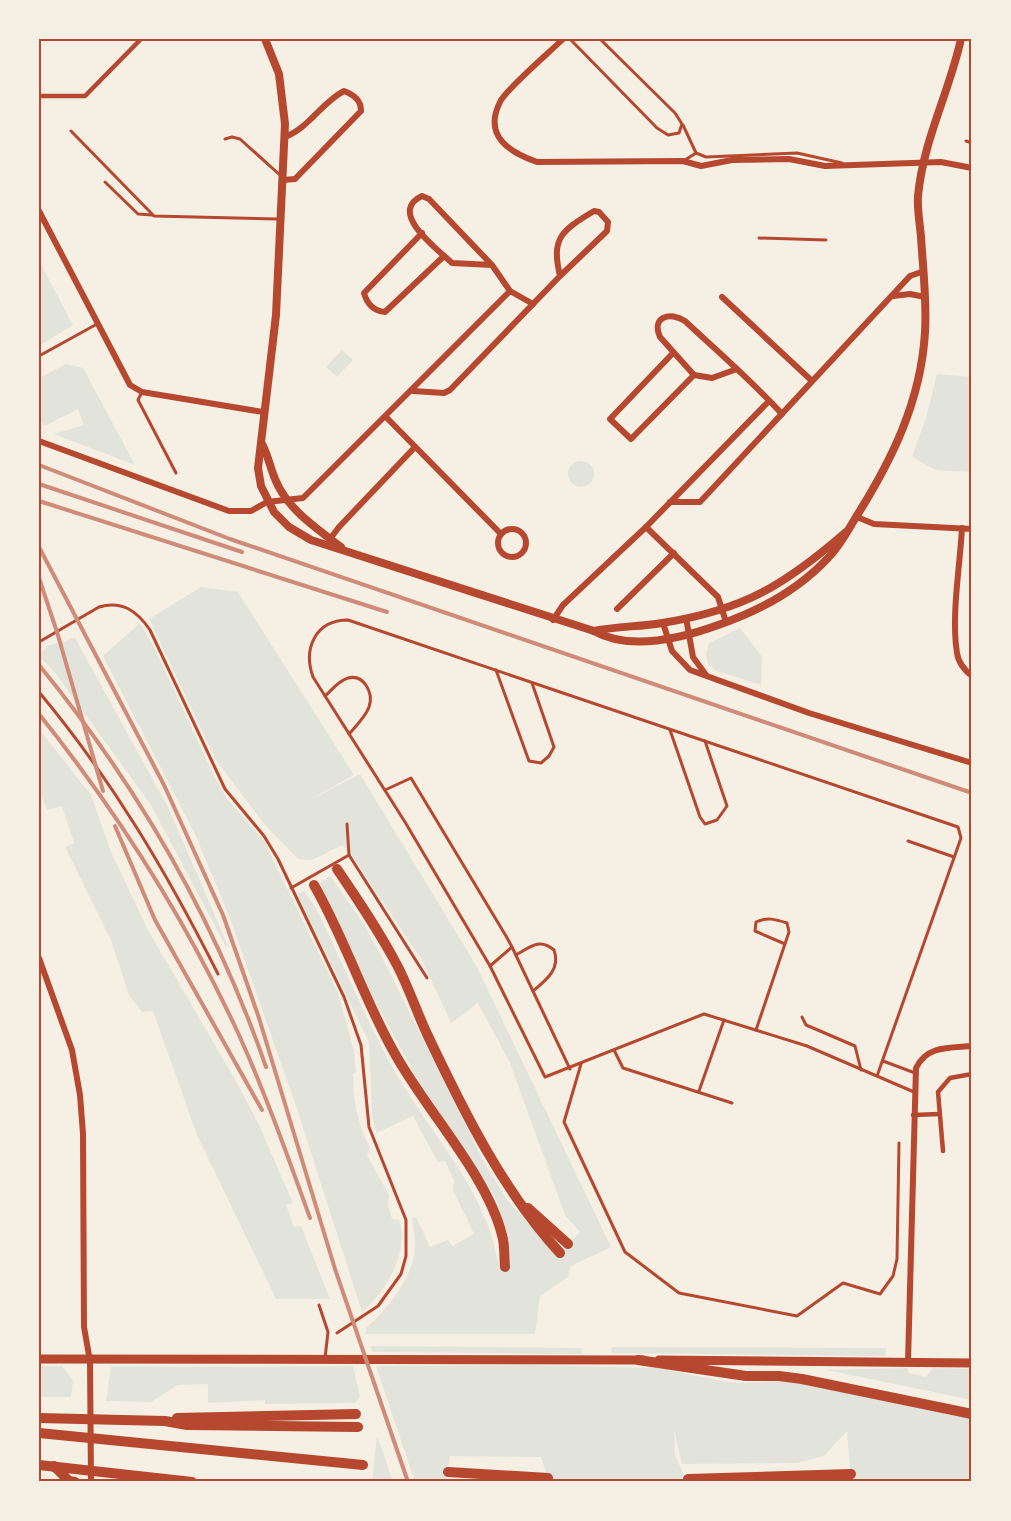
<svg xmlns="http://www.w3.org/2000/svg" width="1011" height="1521" viewBox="0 0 1011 1521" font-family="Roboto,sans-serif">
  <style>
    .green { fill: #e2e4dc }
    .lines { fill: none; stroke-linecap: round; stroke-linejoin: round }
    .service { stroke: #b5482f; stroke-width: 3 }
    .pedestrian { stroke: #b5482f; stroke-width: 4.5 }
    .minor { stroke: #b5482f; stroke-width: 6 }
    .tertiary { stroke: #b5482f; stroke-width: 8 }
    .secondary { stroke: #b5482f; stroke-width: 9 }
    .motorway { stroke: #b5482f; stroke-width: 10 }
    .rail { stroke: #cf8b77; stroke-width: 4 }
    .neatline { fill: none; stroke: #b5482f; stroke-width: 2 }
  </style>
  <rect width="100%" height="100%" fill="#f6efe4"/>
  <g class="green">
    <polygon points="39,261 73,325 39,346"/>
    <polygon points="342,350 353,360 337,377 326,367"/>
    <polygon points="66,364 83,368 135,465 54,434 84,425 78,409 44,426 39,416 39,378"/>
    <polygon points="937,374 972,377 969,472 936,470 912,457 926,418"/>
    <circle cx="581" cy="474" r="13"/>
    <path d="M201 587 238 592 354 775 304 803 360 774 477 967 611 1247 571 1266 568 1277 540 1296 535 1334H366V1328C388 1308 411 1281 415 1250 416 1240 413 1228 412 1218L416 1217 430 1247 448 1240 453 1246 474 1234 453 1190 454 1180 445 1161 438 1162 413 1116 376 1133 372 1114 369 1042 297 894 304 891 318 912C343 964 365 1018 393 1068 431 1137 486 1187 499 1267H511L508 1235 494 1194 418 1080 371 993 319 883 330 876 364 924 389 971 485 1164 508 1201 557 1256 580 1232 565 1215 510 1063 478 1003 451 1023 423 962 350 852 342 845 312 860 298 859 264 824 216 760 149 619Z"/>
    <path d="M140 623 154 647 215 778 227 799 264 841 338 993 354 1051 356 1072 353 1074C353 1102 358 1124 370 1149L367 1155 389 1195 388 1205 392 1219 399 1220C410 1253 385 1292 362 1312L297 1109 231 921 195 834 103 656Z"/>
    <polygon points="740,628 762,657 761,685 717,671 708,664 706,653 709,643"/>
    <polygon points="75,638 168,807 228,946 226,947 151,805 56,674 39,656 47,646"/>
    <polygon points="39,729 91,795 111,852 148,930 237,1083 258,1123 293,1203 286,1205 294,1227 301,1226 330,1299 276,1299 197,1135 153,1011 142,1012 129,995 111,940 65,847 74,843 62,806 47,810 39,790"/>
    <polygon points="370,1346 581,1348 582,1354 372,1352"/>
    <polygon points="612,1347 886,1348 885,1356 611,1353"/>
    <polygon points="529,1365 657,1368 722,1381 743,1383 792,1380 972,1416 972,1482 851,1482 847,1431 824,1456 797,1463 682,1464 674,1430 675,1455 687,1482 549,1482 541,1457 450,1456 446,1482 415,1482 376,1366"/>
    <polygon points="39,1366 62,1366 73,1381 71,1397 39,1397"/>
    <polygon points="353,1366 360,1397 355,1403 265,1404 265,1400 208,1403 208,1384 178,1385 151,1402 106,1401 111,1367"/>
    <polygon points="907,1368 909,1373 926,1377 933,1368 972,1369 972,1400 827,1370"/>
    <polygon points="377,1435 393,1482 372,1482"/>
  </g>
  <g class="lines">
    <g class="service">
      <polyline points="570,39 657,128 668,135 679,133 682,124 675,113 600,39"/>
      <polyline points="683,125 696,153 706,157 797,153 842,163"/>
      <polyline points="71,131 154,216 278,219"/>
      <polyline points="225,139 232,137 240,139 281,176"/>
      <polyline points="966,141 972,143"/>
      <polyline points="685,160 696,153"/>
      <polyline points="105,182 138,214 152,215"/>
      <polyline points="759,238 826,240"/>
      <polyline points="39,356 97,324"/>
      <polyline points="142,392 138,400 176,473"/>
      <path d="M39 642 99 607C122 600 137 611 150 630L225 789 264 836 278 859 344 997 361 1045 369 1127 406 1220V1256L401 1274 378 1306 337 1333"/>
      <polyline points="496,670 529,761 541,763 549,756 554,747 532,683"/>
      <path d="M39 692C113 781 166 871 218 974"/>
      <path d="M325 696C332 690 338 681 348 678 364 674 374 693 369 707 366 716 356 726 349 734"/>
      <polyline points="670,730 700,817 705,824 717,820 727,806 705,741"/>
      <polyline points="385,790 411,778 506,936 512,947 490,966"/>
      <polyline points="908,841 954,857"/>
      <polyline points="349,855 427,978"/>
      <polyline points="291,888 349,855 347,824"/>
      <polyline points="512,947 570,1069"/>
      <path d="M516 955C531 946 540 938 554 950 561 969 546 980 533 991"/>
      <polyline points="802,1017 806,1025 855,1046 861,1070"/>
      <path d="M756 1030 789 932 787 923C775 919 767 917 756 922L755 931 785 944"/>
      <polyline points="614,1050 623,1068 732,1103"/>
      <polyline points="883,1061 915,1073"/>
      <polyline points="581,1064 564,1122 625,1252 679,1293 797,1316 843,1283 880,1294 893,1276 897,1259 899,1143"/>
      <path d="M877 1076 961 838 958 827 348 620C315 620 303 649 313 677L405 822 490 966 545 1077 704 1014 807 1046 914 1092"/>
      <polyline points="699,1091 724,1020"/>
      <polyline points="319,1305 328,1332 325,1358"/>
    </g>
    <g class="pedestrian">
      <polyline points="39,96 85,96 141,39"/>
      <polyline points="913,1115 940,1114"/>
      <polyline points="943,1151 938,1092 950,1078 972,1074"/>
    </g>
    <g class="minor">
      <path d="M563 39C551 51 505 90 500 102 483 136 509 152 537 162L683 161 701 166 732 160 789 159 825 166 941 162 972 168"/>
      <path d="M283 180 295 179 361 111C361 100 354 95 344 91 322 102 309 128 285 137"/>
      <polyline points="39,211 130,385 142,392 263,412"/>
      <path d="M422 233 364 293C367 304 374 311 385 312L444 256"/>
      <path d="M492 265 452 263C437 249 387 212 422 196L429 199 492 265 510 291 533 304"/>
      <polyline points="893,296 910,294 925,297"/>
      <polyline points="722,297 811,380"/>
      <polyline points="673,353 610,419 631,439 694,375"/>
      <path d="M737 369 712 378 694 375 660 337C651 317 670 311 685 321 718 352 752 381 782 414"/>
      <path d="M413 391 444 393 450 390 560 276C551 238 561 231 594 211L599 212 608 222 607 231 560 276"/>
      <polyline points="386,417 501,534"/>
      <polyline points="39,441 229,511 251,511 267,502 303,498 510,291"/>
      <polyline points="670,502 700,502 910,276 924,271"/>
      <polyline points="857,517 874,524 972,529"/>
      <polyline points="646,527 718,597 726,622"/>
      <path d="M962 528C960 566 951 616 957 653 958 662 965 671 972 676"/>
      <circle cx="512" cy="543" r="14"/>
      <polyline points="331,541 330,539 339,527 415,447"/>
      <polyline points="617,609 674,553"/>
      <polyline points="686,618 693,657 706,675"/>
      <polyline points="553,620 563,605 646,527 769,401"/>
      <polyline points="663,623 672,651 690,670 809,713 972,763"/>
      <polyline points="39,958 72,1050 80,1095 83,1134 84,1327 90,1361 91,1482"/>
      <path d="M908 1362 916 1068C927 1045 950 1048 972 1046"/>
    </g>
    <g class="tertiary">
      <path d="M265 39 279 74 285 124 276 315 258 468 261 486 274 512 289 527 311 540 594 631C631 652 683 638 721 624 761 610 799 589 828 558 840 546 847 532 856 517 892 460 921 401 925 332 927 301 923 269 921 237 920 224 917 210 918 196 923 141 949 93 961 39"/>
      <path d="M262 444C268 455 270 467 275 479 287 509 316 528 341 547"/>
      <path d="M594 631C617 626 639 627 662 623 744 610 785 585 846 532"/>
    </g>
    <g class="secondary">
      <polyline points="39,1359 643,1360"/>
      <polyline points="659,1360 972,1363"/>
    </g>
    <g class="motorway">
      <path d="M337 869C358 900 379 931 397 965 409 988 417 1013 428 1036 464 1112 503 1191 560 1253"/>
      <path d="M314 885C345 939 364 1000 395 1054 426 1110 487 1175 502 1235 505 1245 504 1256 505 1267"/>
      <polyline points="528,1208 568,1244"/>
      <polyline points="638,1360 746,1376 779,1376 802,1379 972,1414"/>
      <polyline points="39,1418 165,1421 187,1425 358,1427"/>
      <polyline points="177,1418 356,1414"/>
      <polyline points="39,1433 363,1465"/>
      <polyline points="39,1465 192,1482"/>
      <polyline points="54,1466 69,1481 75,1482"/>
      <polyline points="448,1472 548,1478"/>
      <polyline points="688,1479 851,1474"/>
    </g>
    <g class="rail">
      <polyline points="39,465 230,539 972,793"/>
      <polyline points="39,484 242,552"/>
      <polyline points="39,501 387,612"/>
      <polyline points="39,547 164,785 223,915 259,1018 335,1269 408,1482"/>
      <polyline points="39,578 57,632 103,791"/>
      <path d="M39 665C138 786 215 920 266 1067"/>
      <path d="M39 714C118 813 186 920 239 1035 266 1095 288 1157 310 1218"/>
      <polyline points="115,826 155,920 262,1110"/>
    </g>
  </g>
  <rect width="1011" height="1521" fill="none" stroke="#f6efe4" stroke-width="81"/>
  <rect x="40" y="40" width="930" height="1440" class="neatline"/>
</svg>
